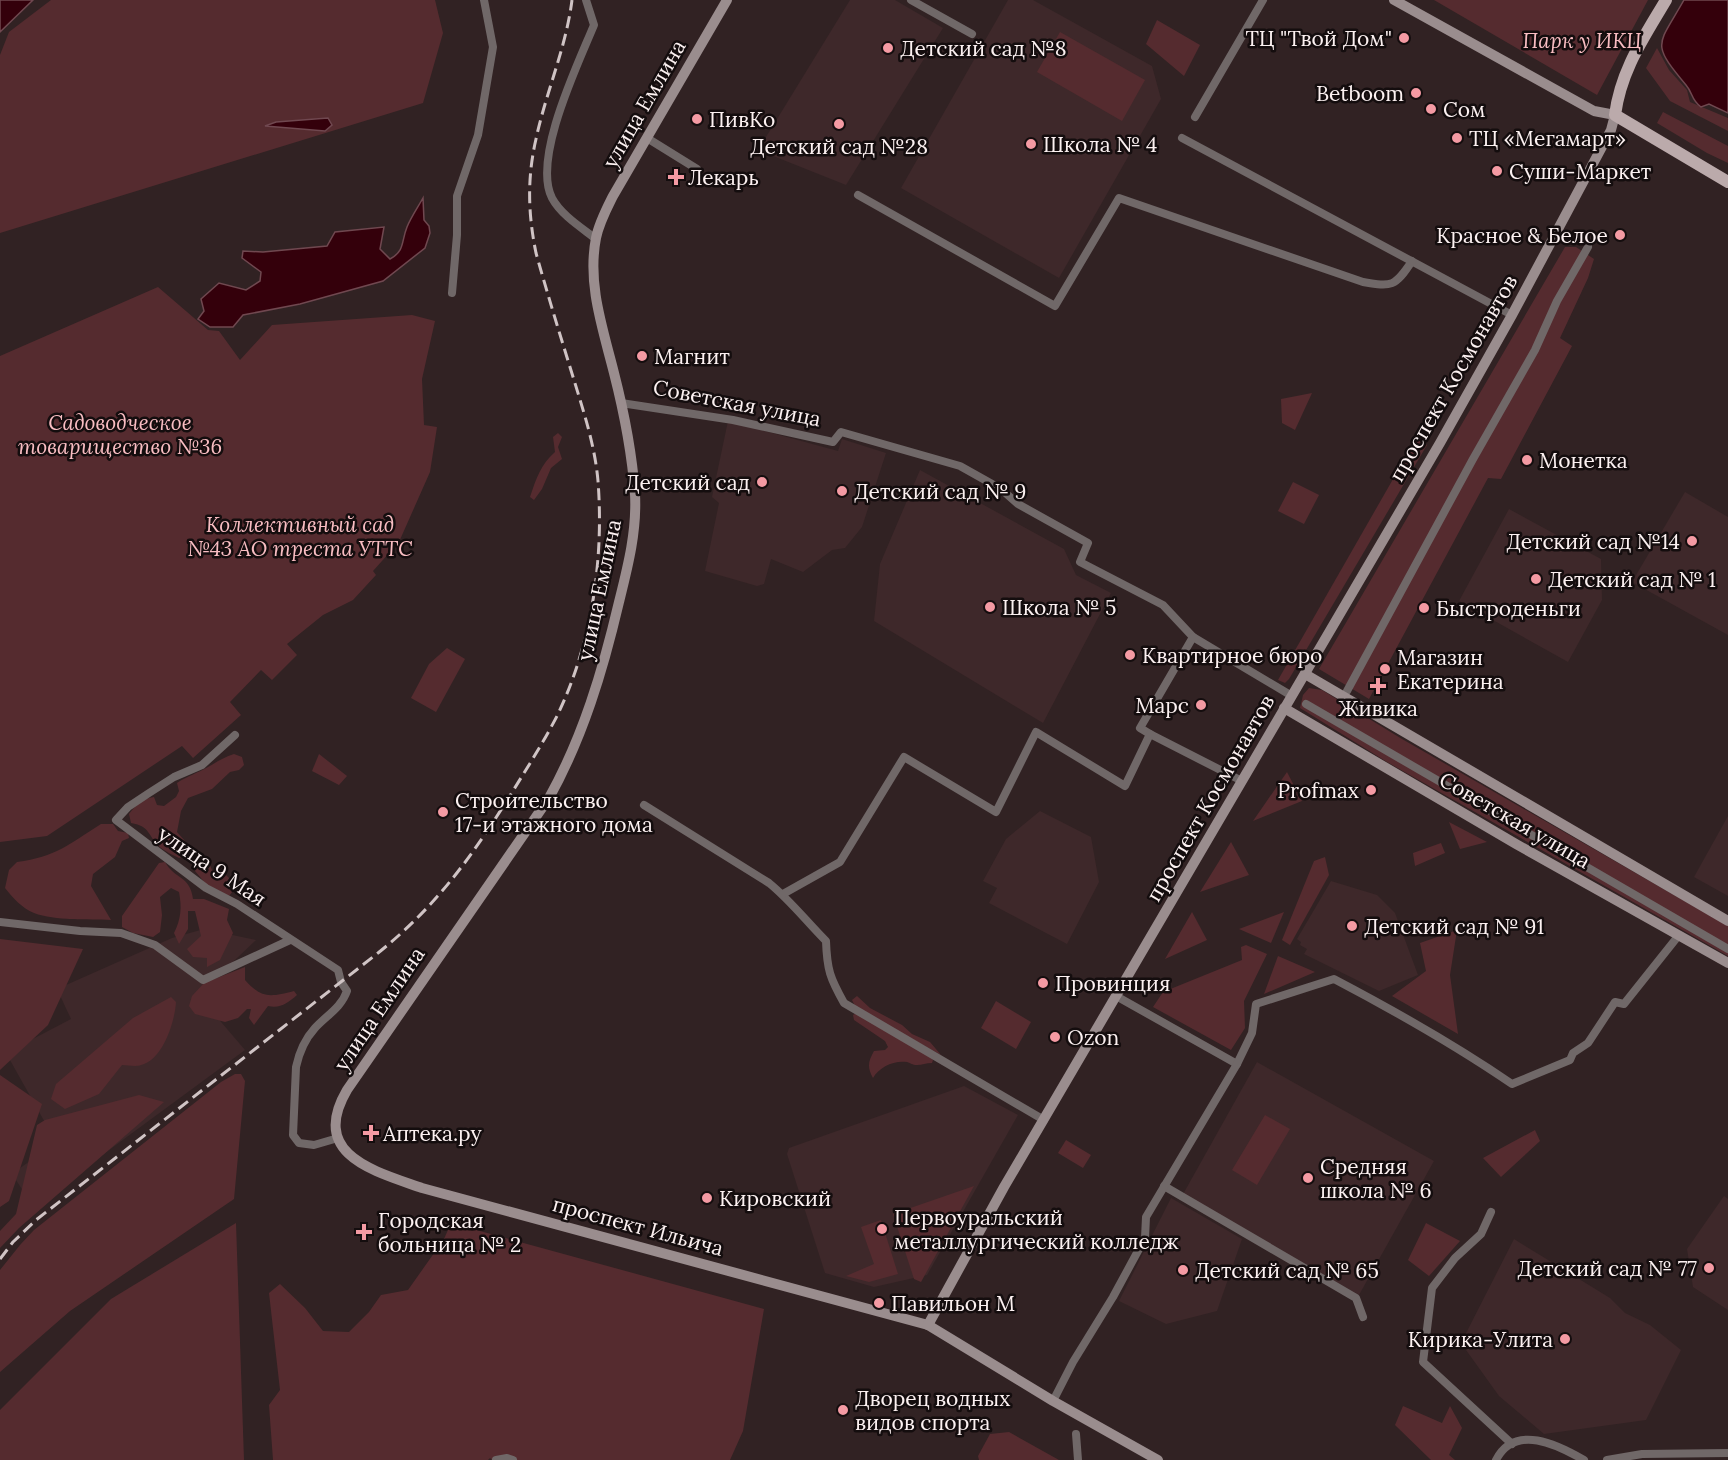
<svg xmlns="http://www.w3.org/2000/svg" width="1728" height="1460" viewBox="0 0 1728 1460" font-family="Lora,serif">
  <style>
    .built { fill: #3e282a }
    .green { fill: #552b2f }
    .water { fill: #34000b; stroke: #704850; stroke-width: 1.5 }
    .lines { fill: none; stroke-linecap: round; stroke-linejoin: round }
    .street { stroke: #706868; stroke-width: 8 }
    .secondary { stroke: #9a8d8e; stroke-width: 10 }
    .primary { stroke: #bbaaab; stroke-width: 12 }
    .rail { stroke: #d0c4c5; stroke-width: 3; stroke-dasharray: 12 6; stroke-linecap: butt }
    .poi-dot { fill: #f49aa3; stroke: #140d0e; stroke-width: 2 }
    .labels { text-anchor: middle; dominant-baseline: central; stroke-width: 5; stroke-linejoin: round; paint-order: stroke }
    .poi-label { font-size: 21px; fill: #fcf1f1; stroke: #140d0e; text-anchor: start }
    .park-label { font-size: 21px; font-style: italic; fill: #f9bdc2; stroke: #140d0e }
    .street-label { font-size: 21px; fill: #fcf1f1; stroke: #140d0e }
  </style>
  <rect width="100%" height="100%" fill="#312223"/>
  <g class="built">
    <polygon points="850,0 895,0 943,28 846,185 758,150"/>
    <polygon points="1008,0 1033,0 1152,66 1161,99 1059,278 901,188"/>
    <polygon points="728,421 838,451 842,439 886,453 862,527 845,548 832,550 803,572 771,559 764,584 757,586 705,571 719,503 712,497"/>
    <polygon points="920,470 1064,549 1076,575 1111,593 1043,723 874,621 880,564"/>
    <polygon points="1685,492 1728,517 1728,635 1632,582"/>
    <polygon points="1509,509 1601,559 1602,600 1568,662 1459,601"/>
    <polygon points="1040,811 1091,837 1099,882 1067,944 989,903 997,888 983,881 1006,839"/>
    <polygon points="1728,816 1728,896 1694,877"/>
    <polygon points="1331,881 1377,895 1395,913 1418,975 1379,991 1304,954 1307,949 1300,945 1301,942 1297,939"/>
    <polygon points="204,929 256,940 198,995 245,1050 33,1206 12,1174 56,1142 6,1053 71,1019 57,989 172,938"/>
    <polygon points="1257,1062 1434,1161 1359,1295 1182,1196"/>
    <polygon points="964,1086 1018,1115 927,1275 874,1287 825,1273 787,1154 789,1148"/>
    <polygon points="1724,1196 1728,1199 1728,1310 1693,1287 1687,1249"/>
    <polygon points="1171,1198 1242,1239 1217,1311 1166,1324 1119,1301"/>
    <polygon points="1514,1239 1610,1298 1625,1313 1650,1325 1681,1350 1646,1420 1544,1434 1499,1396 1461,1343"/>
  </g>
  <g class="green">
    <polygon points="51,0 435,0 443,33 423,103 0,233 0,55 9,32"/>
    <polygon points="1434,0 1648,0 1597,95"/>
    <polygon points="1157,20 1200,45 1184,76 1146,44"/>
    <polygon points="1060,32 1145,80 1122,121 1037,72"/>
    <polygon points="1657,48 1669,70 1687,90 1690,102 1728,118 1728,131 1670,101 1646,68"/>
    <polygon points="1663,112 1728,146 1728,163 1707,153 1657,123"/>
    <polygon points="1565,247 1576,247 1594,259 1588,278 1560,338 1572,346 1501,479 1488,478 1369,699 1319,669"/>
    <polygon points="158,287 208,330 219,331 240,360 272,325 412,315 435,321 422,379 424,425 437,427 430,472 399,542 373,571 376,575 353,600 323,615 287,644 297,655 272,680 261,670 230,702 241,715 193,758 182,746 47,836 0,842 0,356"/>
    <polygon points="1312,393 1295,430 1282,423 1281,399"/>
    <path d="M558 433 562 437 558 447 562 459 551 468 542 489 534 500 530 497C536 479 541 464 555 452L553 437Z"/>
    <polygon points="1416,439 1427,445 1289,679 1285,683 1278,680"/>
    <polygon points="1293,482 1319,495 1304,524 1278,511"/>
    <polygon points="447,648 465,659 436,712 411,698 429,664"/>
    <polygon points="1309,688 1322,690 1402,739 1728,926 1728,956 1387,762 1300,708 1303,695"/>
    <path d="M234 754 242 757 244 765 239 770 230 772 212 789 188 798 181 811 177 832 192 849 189 855 179 858C173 855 166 852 161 848 147 836 151 826 131 823L129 814C135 806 143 798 154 797L157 805 164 806 176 797 179 791 177 783C187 776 198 773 208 767 217 762 224 757 234 754Z"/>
    <polygon points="319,754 347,776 339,785 312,771"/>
    <polygon points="1287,772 1302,801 1253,821"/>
    <polygon points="1449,822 1487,842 1460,849"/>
    <path d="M101 824H113L118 831 128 833 129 838 122 841 115 857 93 874 91 886 111 920C89 919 55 921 34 913 22 908 13 898 5 888L9 870 17 862C56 857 69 844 101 824Z"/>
    <polygon points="1231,842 1249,875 1200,892"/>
    <polygon points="1441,843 1445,853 1415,866 1413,853"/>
    <polygon points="199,857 203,863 209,863 212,870 222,871 233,882 233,891 229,896 206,884 195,871 194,863"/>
    <polygon points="1325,857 1329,875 1290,945 1282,940 1314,861"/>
    <path d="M165 862C175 880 190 875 193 899H204L229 909 227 920 233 933 220 960 207 967V958L193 957 187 949 201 936 195 911H188V929L179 944 174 933C181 919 182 908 179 892L171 888 160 897 162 915 160 932 153 937 133 933 122 927V916L159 863Z"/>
    <polygon points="1192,912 1207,940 1165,959"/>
    <polygon points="1284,912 1271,943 1239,929"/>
    <polygon points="1457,930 1450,975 1458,1034 1392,996 1426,971 1420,943"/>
    <polygon points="0,939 83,949 48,1025 0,1070"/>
    <polygon points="1246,945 1267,954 1244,1001 1245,1028 1231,1050 1153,1007 1163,992 1242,960 1241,947"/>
    <polygon points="1278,956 1315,972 1264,994"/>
    <path d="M245 967V980C262 999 270 997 294 991L297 995C288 1003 280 1009 268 1006L254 1025 249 1018 251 1009H247L238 1018 225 1022 195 1014 189 1006 192 996 204 983Z"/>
    <polygon points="857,996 870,1008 902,1025 912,1034 930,1042 941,1055 856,1008 852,1000"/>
    <path d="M171 997 176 1002C175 1021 163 1060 141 1065 136 1067 128 1065 122 1065L99 1094 65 1109 51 1099 56 1084 133 1018Z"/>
    <polygon points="996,1001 1031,1022 1016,1049 981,1028"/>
    <path d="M856 1013 931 1057 933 1060 932 1063C926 1063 922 1065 917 1065 912 1065 911 1063 907 1062 894 1060 879 1067 873 1078 867 1067 868 1062 874 1051L885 1050 888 1047 885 1041 854 1020 853 1015Z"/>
    <polygon points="235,1074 241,1074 245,1081 234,1199 70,1311 0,1372 0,1270 20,1245 34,1230 221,1082"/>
    <polygon points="0,1075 42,1104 9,1201 0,1207"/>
    <polygon points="139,1095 164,1102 19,1228 0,1248 0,1231 16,1214 37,1125 45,1120"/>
    <polygon points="1265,1115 1290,1129 1257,1185 1232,1170"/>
    <polygon points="1535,1130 1540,1141 1501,1177 1483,1158"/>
    <polygon points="1066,1140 1091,1155 1083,1168 1058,1153"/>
    <polygon points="974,1186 921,1282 914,1279 893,1214"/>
    <polygon points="881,1220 898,1274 869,1282 846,1276 874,1264 861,1227"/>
    <polygon points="236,1223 244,1460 0,1460 0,1410 111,1299"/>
    <polygon points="451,1223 764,1309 743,1431 730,1460 492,1460 490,1458 488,1460 273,1460 269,1405 280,1390 269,1293 280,1284 305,1308 323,1331 349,1332 369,1312 381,1295 408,1290 444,1239"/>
    <polygon points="1426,1223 1460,1241 1429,1276 1408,1260"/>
    <polygon points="1403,1406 1442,1423 1450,1406 1462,1428 1449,1455 1455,1460 1431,1460 1395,1425"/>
    <polygon points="1009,1432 1059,1460 979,1460 978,1456 990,1434"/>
  </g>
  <g class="water">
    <polygon points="0,0 33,0 0,32"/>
    <path d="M1684 0H1728V113L1709 104 1701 107C1691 100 1693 93 1686 85 1650 42 1658 46 1684 0Z"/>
    <polygon points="328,118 332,125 325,131 265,126 276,122"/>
    <path d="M423 198 424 220 429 226 430 233 425 248 383 281 300 304 243 315 233 327H210L198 319 204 311 201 299 219 283 246 290 260 281 261 272 242 258 243 251 263 252 327 246 335 232 384 227 380 249 390 259C405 251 401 242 407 227 411 217 418 207 423 198Z"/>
  </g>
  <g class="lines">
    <g class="street">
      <path d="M586 0 594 25C578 64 532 159 552 198 561 215 582 228 596 239"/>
      <polyline points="911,0 972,34"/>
      <polyline points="1195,117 1263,0"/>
      <polyline points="647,138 697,169"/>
      <polyline points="1182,138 1512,315"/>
      <path d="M858 195 1055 306 1119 198 1363 282C1392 287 1395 287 1412 261"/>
      <polyline points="452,293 457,235 457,196 478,135 493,47 484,0"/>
      <polyline points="621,403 733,420 833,442 841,432 960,466 1001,489 1018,504 1088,543 1080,562 1163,605 1193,637 1292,696"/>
      <polyline points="1347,691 1473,459 1535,350 1557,301 1588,247"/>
      <polyline points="1306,704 1728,949"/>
      <polyline points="1150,734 1140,728 1193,637"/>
      <path d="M235 735 202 765 174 777 149 793 128 807 116 820 206 888 237 904 338 970 341 982 347 991C341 1008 327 1015 315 1028 305 1039 299 1053 296 1067L293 1135 299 1143 314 1145 338 1138"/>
      <path d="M644 805 769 883C790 900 807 922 826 941 827 970 830 978 844 1003L1044 1120"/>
      <polyline points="783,894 840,862 904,757 996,812 1036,732 1125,786 1150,734 1242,781"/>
      <polyline points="0,922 80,931 121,933 155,945 203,980 290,940"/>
      <polyline points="1116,996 1237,1064"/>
      <polyline points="1164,1186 1356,1298 1363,1317"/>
      <polyline points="1491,1212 1481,1234 1455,1258 1432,1288 1423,1362 1512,1444"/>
      <path d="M1053 1401 1073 1362 1113 1297 1145 1238 1146 1217 1237 1064 1252 1033 1256 1004 1334 979C1395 1011 1455 1045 1512 1084L1570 1060 1573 1053 1588 1043 1615 1002 1624 1004 1679 935"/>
      <polyline points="1076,1434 1078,1460"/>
      <polyline points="496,1460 507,1458 513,1460"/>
      <path d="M1496 1460C1515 1423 1558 1445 1584 1460"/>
      <polyline points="1607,1460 1642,1454 1728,1453"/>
    </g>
    <g class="secondary">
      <path d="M727 0 613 196C606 210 599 223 596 238 587 284 603 329 614 373 624 412 632 453 635 494 637 531 628 566 619 602 603 670 583 737 549 798L347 1090C309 1155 374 1171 422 1188L928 1325 1053 1401 1158 1460"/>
      <polyline points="1305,674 1728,921"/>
      <polyline points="1284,708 1516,844 1728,963"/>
      <polyline points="928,1325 1004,1187 1440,443 1512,315 1611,130 1615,115 1594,111 1394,0"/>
    </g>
    <path class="primary" d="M1666 0C1643 39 1621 70 1615 115L1728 182"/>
    <path class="rail" d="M0 1259 13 1242 36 1220 378 953C434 908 468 862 506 802 524 773 542 745 557 716 592 644 604 559 598 481 595 446 584 413 574 380 561 338 548 296 536 253 528 214 527 178 536 139 546 92 566 48 572 0"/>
  </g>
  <g class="poi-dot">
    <circle cx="1404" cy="38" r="6"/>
    <circle cx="888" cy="48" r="6"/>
    <circle cx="1416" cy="93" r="6"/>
    <circle cx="1431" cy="109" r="6"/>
    <circle cx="697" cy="119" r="6"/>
    <circle cx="839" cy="124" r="6"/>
    <circle cx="1457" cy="138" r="6"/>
    <circle cx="1031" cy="144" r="6"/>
    <circle cx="1497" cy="171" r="6"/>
    <path d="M673 168h6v6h6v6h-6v6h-6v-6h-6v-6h6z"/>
    <circle cx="1620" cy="235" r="6"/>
    <circle cx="642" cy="356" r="6"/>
    <circle cx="1527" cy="460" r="6"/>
    <circle cx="762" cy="482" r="6"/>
    <circle cx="842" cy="491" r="6"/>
    <circle cx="1692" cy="541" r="6"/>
    <circle cx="1536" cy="579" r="6"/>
    <circle cx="990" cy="607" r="6"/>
    <circle cx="1424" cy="608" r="6"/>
    <circle cx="1130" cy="655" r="6"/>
    <circle cx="1385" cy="669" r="6"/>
    <path d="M1375 677h6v6h6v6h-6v6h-6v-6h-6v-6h6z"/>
    <circle cx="1201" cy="705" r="6"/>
    <circle cx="1371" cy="790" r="6"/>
    <circle cx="443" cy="812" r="6"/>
    <circle cx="1352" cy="926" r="6"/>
    <circle cx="1043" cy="983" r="6"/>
    <circle cx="1055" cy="1037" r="6"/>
    <path d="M368 1124h6v6h6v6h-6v6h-6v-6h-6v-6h6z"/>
    <circle cx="1308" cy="1178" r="6"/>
    <circle cx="707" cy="1198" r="6"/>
    <circle cx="882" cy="1229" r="6"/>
    <path d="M361 1223h6v6h6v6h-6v6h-6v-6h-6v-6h6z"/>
    <circle cx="1709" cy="1268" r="6"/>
    <circle cx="1183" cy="1270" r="6"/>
    <circle cx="879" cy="1303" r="6"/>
    <circle cx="1565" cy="1339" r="6"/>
    <circle cx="843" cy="1410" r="6"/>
  </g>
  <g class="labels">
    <g class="poi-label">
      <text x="1392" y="38" text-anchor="end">ТЦ "Твой Дом"</text>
      <text x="900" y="48">Детский сад №8</text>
      <text x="1404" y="93" text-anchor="end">Betboom</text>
      <text x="1443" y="109">Сом</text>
      <text x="709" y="119">ПивКо</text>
      <text x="1469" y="138">ТЦ «Мегамарт»</text>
      <text x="1043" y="144">Школа № 4</text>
      <text x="839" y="146" text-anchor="middle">Детский сад №28</text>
      <text x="1509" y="171">Суши-Маркет</text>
      <text x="688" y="177">Лекарь</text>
      <text x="1608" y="235" text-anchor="end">Красное &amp; Белое</text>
      <text x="654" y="356">Магнит</text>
      <text x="1539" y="460">Монетка</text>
      <text x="750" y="482" text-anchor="end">Детский сад</text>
      <text x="854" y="491">Детский сад № 9</text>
      <text x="1680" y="541" text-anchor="end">Детский сад №14</text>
      <text x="1548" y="579">Детский сад № 1</text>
      <text x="1002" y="607">Школа № 5</text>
      <text x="1436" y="608">Быстроденьги</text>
      <text x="1142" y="655">Квартирное бюро</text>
      <text x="1397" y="657">Магазин<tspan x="1397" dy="24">Екатерина</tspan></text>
      <text x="1189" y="705" text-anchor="end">Марс</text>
      <text x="1378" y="708" text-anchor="middle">Живика</text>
      <text x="1359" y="790" text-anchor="end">Profmax</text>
      <text x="455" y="800">Строительство<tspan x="455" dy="24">17-и этажного дома</tspan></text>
      <text x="1364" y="926">Детский сад № 91</text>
      <text x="1055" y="983">Провинция</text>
      <text x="1067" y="1037">Ozon</text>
      <text x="383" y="1133">Аптека.ру</text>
      <text x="1320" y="1166">Средняя<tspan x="1320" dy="24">школа № 6</tspan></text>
      <text x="719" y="1198">Кировский</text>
      <text x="894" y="1217">Первоуральский<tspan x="894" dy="24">металлургический колледж</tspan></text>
      <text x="378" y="1220">Городская<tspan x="378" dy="24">больница № 2</tspan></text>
      <text x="1697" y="1268" text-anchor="end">Детский сад № 77</text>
      <text x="1195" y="1270">Детский сад № 65</text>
      <text x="891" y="1303">Павильон М</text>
      <text x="1553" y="1339" text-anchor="end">Кирика-Улита</text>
      <text x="855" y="1398">Дворец водных<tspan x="855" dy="24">видов спорта</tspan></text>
    </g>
    <g class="park-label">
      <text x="1582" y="40">Парк у ИКЦ</text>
      <text x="120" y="422">Садоводческое<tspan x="120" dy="24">товарищество №36</tspan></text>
      <text x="300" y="524">Коллективный сад<tspan x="300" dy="24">№43 АО треста УТТС</tspan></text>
    </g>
    <g class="street-label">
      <text transform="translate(644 104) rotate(-60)">улица Емлина</text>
      <text transform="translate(1453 378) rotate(-60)">проспект Космонавтов</text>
      <text transform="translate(737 403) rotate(11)">Советская улица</text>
      <text transform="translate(599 590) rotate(-78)">улица Емлина</text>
      <text transform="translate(1210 798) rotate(-60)">проспект Космонавтов</text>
      <text transform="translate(1515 820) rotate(30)">Советская улица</text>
      <text transform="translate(212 866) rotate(34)">улица 9 Мая</text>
      <text transform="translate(379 1009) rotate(-56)">улица Емлина</text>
      <text transform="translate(638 1226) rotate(15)">проспект Ильича</text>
    </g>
  </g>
</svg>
